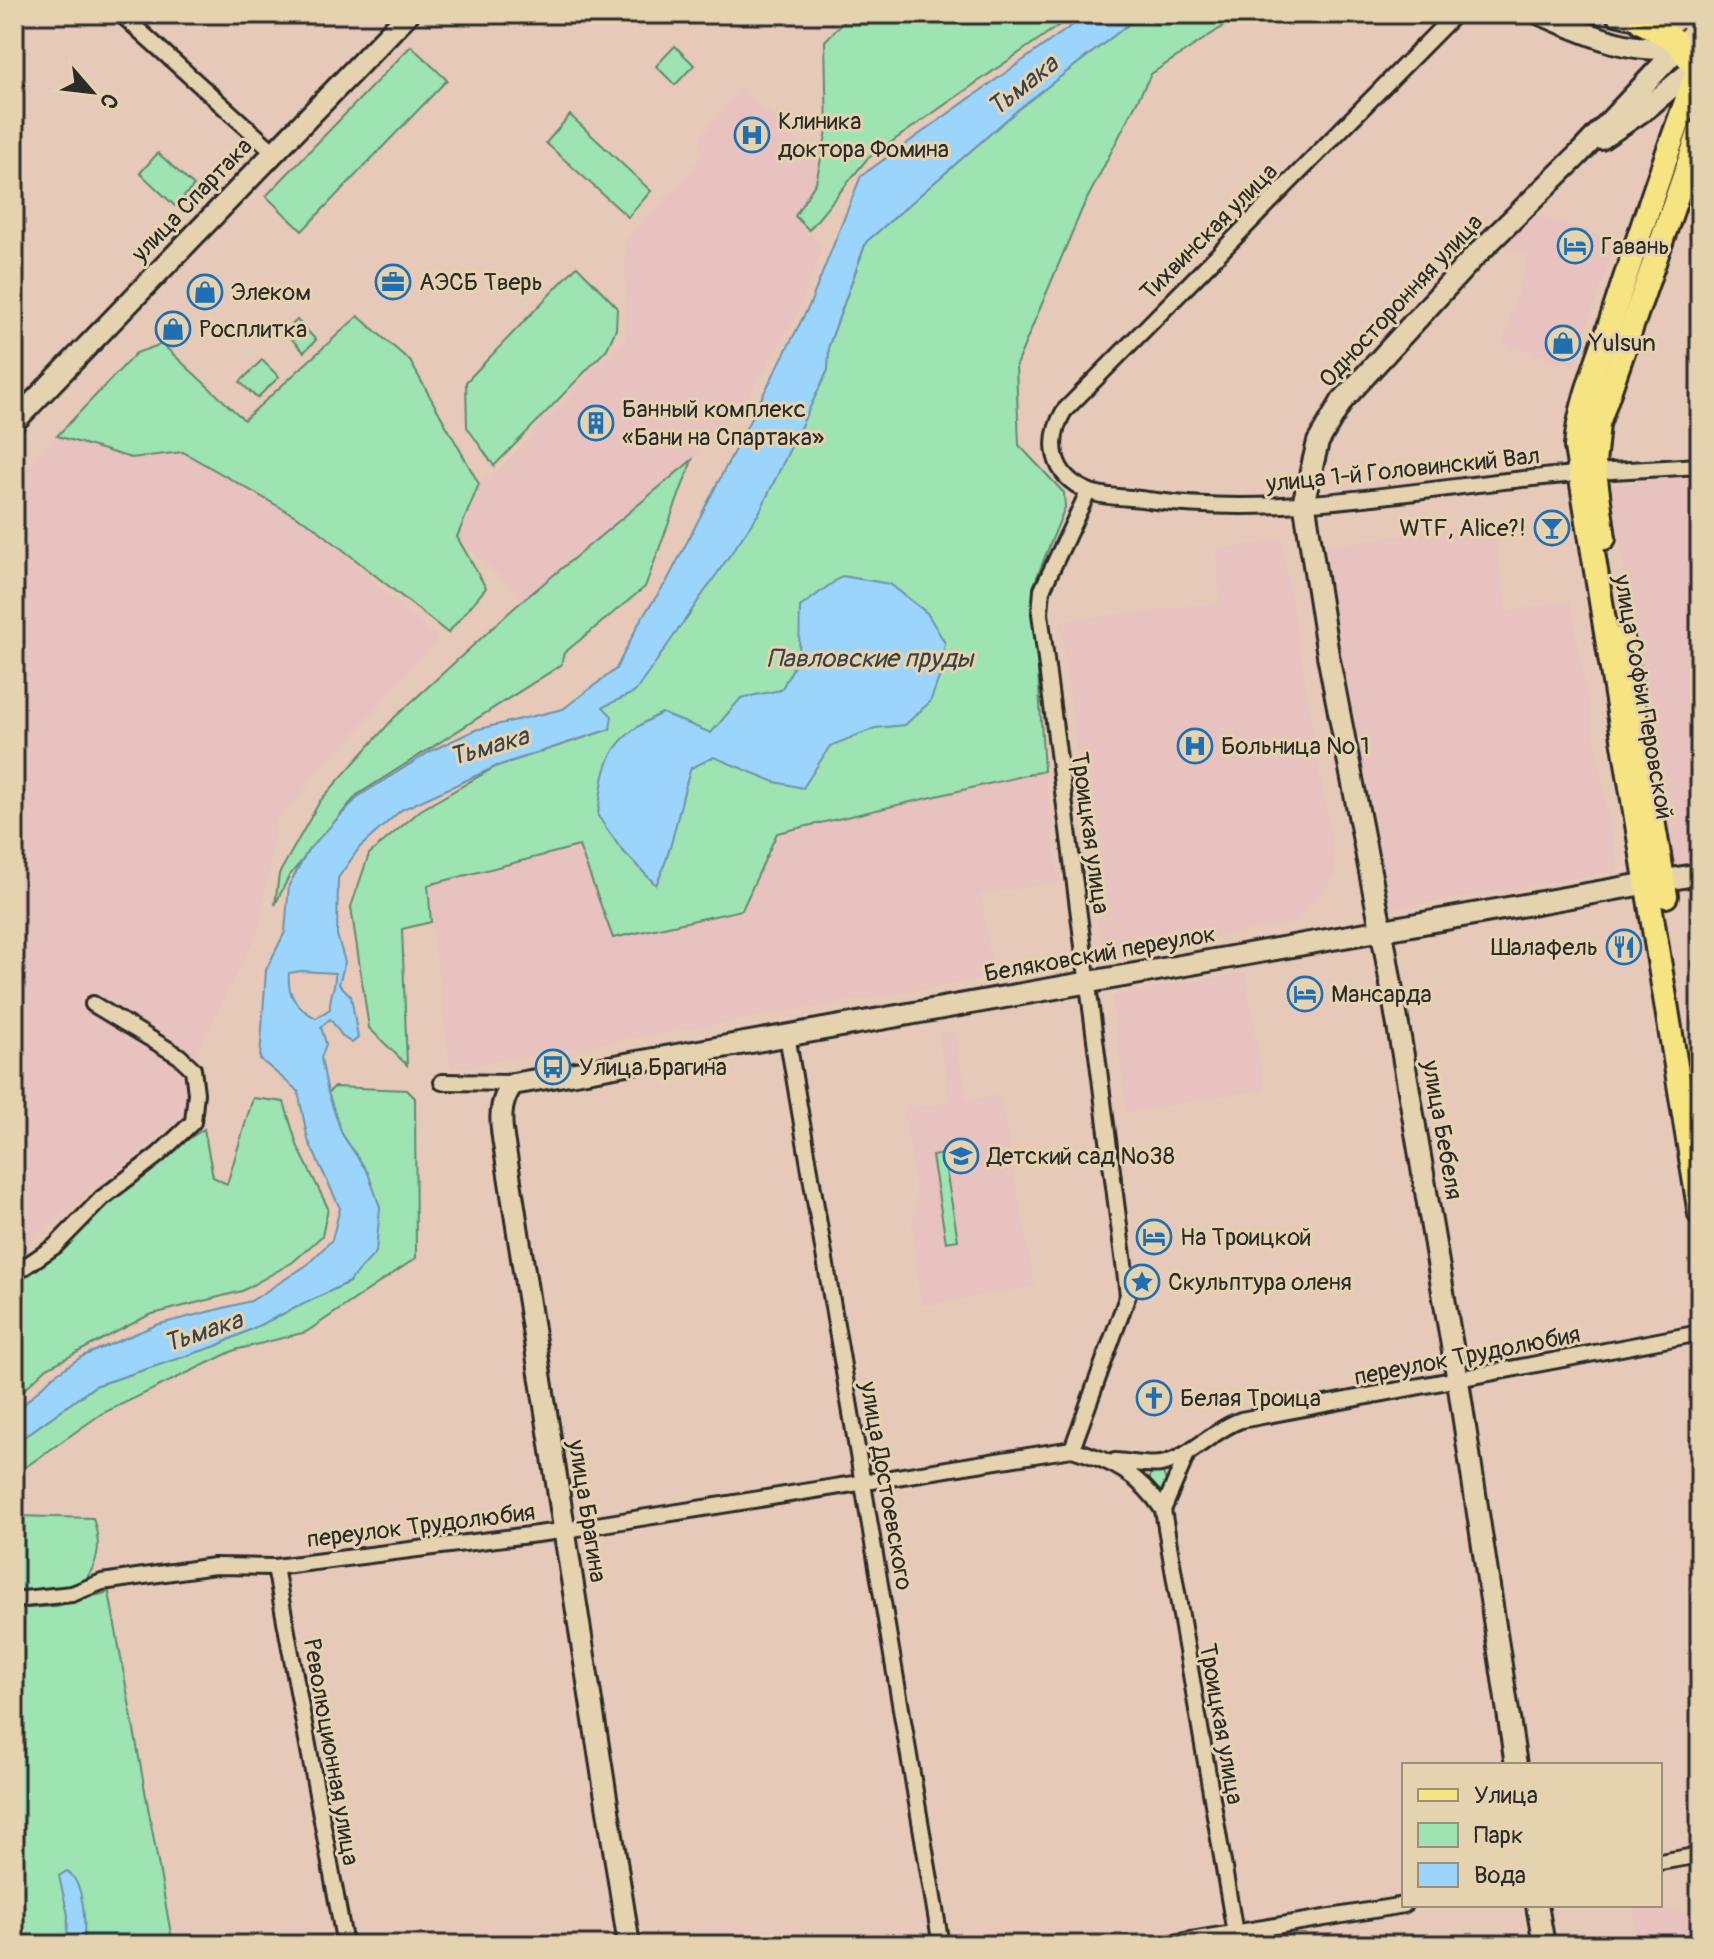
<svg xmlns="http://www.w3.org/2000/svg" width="1714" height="1959" viewBox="0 0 1714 1959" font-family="Pangolin,sans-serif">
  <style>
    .built { fill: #e7c2be }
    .green { fill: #9de4b2; stroke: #64886e; stroke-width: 2 }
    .water { fill: #9cd5fc; stroke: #6f91a8; stroke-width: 2; fill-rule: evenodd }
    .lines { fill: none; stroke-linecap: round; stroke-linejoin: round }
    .street-casing { stroke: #2b2b2b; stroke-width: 20 }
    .secondary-casing { stroke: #2b2b2b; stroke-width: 26 }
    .primary-casing { stroke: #2b2b2b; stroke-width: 28 }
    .street { stroke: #e5d3b0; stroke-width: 14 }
    .secondary { stroke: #e5d3b0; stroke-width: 20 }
    .primary { stroke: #f6e381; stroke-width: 22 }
    .labels { text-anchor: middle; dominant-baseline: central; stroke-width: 6; stroke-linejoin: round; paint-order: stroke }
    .poi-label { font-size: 24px; fill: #2b2b2b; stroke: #e5d3b0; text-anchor: start }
    .street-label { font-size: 24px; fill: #2b2b2b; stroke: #e5d3b0 }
    .water-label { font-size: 26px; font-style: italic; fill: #3c444a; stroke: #e5d3b0 }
  </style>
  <rect width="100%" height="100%" fill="#e6c9b8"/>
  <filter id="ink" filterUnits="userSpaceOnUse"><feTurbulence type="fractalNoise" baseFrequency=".0125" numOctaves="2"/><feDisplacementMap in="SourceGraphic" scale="16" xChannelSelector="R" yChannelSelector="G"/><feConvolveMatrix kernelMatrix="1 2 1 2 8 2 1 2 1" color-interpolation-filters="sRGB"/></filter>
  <g filter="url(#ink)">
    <g class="built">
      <polygon points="740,87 820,161 816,182 795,215 821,249 796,317 749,394 692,460 524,599 457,537 479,484 495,473 626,338 625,243 703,156 700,138"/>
      <polygon points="1532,214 1595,234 1618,236 1573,365 1503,343 1529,255 1507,247"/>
      <polygon points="129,363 438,639 276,821 258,931 194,1057 185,1114 14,1255 14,481"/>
      <polygon points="1700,475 1700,873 1674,878 1611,485"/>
      <polygon points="1492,524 1507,612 1570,601 1617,870 1387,910 1321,546"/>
      <polygon points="1281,540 1337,876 1292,923 1103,958 1061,621 1220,603 1216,550"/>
      <polygon points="1044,771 1059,882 981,894 993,977 451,1069 427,885 579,846 613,938 742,910 776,833"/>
      <polygon points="1245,973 1264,1089 1127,1112 1112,996"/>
      <polygon points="954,1032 967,1100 1000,1096 1034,1286 921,1306 912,1224 918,1202 904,1110 950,1102 939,1034"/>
      <polygon points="1632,1905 1659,1905 1700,1920 1700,1945 1639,1945"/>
    </g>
    <g class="green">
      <polygon points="851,14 1075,14 867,159 809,230 795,216 816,182 827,131 825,41"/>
      <polygon points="1142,14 1242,14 1151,74 1082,209 1016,365 1019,445 1064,493 1065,507 1033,587 1044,771 777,833 742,910 613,938 579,846 428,885 431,922 402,929 407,1065 369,1028 351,907 369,854 421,810 497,766 610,729 602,707 688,617 828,370 829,345 866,242 1021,107"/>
      <polygon points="411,46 447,80 302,231 266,196"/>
      <polygon points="675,46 694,65 675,85 656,66"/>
      <polygon points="570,115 651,191 628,217 546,143"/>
      <polygon points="158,153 194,186 175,206 140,173"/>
      <polygon points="577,266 617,307 616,329 607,349 494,466 467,427 466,382"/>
      <polygon points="358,316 410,361 479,484 457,537 486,588 448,633 313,526 183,452 131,458 57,436 136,353 162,344 244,420"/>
      <polygon points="297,320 316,340 304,352 285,332"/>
      <polygon points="262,360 279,377 257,398 240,382"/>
      <polygon points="692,460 645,587 564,653 561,665 357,795 289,876 275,905 279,874 320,801 394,718 514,608"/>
      <polygon points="334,1087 407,1090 415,1098 416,1258 306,1332 235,1350 101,1414 14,1475 14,1444 95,1386 216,1346 349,1282 368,1173 342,1134 328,1093"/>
      <polygon points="253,1098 284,1102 297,1145 328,1208 322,1236 293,1262 242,1291 149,1315 47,1368 14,1399 14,1272 162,1156 204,1129 213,1177 227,1184"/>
      <polygon points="957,1152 959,1167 946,1170 958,1240 946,1242 932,1156"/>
      <polygon points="1150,1469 1162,1470 1166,1481 1159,1495 1150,1483"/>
      <path d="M14 1516 93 1518C101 1543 100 1561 84 1582L47 1593 14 1589Z"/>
      <polygon points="109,1592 173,1945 14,1945 14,1609 57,1606"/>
    </g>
    <g class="water">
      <path d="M1088 14H1142L1021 107 866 242 829 345 828 370 759 513 635 692 603 707 612 716 610 729 497 766 401 810 360 847 338 878 337 935 345 962 339 984 351 996 358 1038 352 1043 343 1037 330 1019 321 1027 326 1044 321 1058 328 1093 342 1134 368 1173 380 1207 376 1252 349 1282 216 1346 95 1386 14 1444V1414L53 1376 83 1356 156 1325 251 1301 307 1265 332 1240 340 1208 308 1140 298 1091 260 1059 266 970 285 932 289 885 308 850 359 796 431 751 475 730 563 709 616 669 641 619 667 581 810 304 861 176ZM301 971 335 973C336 988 329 995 330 1009L316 1018C296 1008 287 995 289 973Z"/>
      <path d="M842 576 890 584 927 613 945 643 939 678 930 702 905 725 875 728 830 746 803 788 775 782 714 757 691 768C678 806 674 848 656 885L621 849 598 816C604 760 609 739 662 713L711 733 741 698 781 690 799 657 800 607Z"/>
      <path d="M67 1871C85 1883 86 1926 83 1945H67L68 1915 59 1876Z"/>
    </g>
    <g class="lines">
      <g class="street-casing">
        <g id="street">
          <polyline points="121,14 274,152"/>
          <path d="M1455 14 1064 411C1046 442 1052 476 1088 491 1104 498 1130 497 1148 500 1293 520 1434 484 1578 474"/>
          <polyline points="1594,472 1700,466"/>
          <polyline points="787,1035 941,1945"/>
          <polyline points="442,1082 516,1083"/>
          <polyline points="14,1274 55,1246 102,1198 158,1155 193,1122 196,1093 193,1069 179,1056 93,1004"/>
          <polyline points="1072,1449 1128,1295 1040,613 1042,590 1088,492"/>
          <path d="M1115 1461C1130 1462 1147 1466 1161 1464 1191 1458 1212 1430 1241 1420L1700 1333"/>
          <polyline points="1163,1510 1187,1454"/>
          <polyline points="275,1567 345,1945"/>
          <path d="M14 1600 72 1594 102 1582 214 1566 275 1567 553 1532 1072 1449C1112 1461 1139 1474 1163 1510L1237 1945"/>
          <polyline points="1660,1862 1700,1855"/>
          <polyline points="1160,1945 1404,1905"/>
        </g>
      </g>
      <g class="secondary-casing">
        <g id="secondary">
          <path d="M1540 14C1584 32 1633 57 1681 46"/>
          <polyline points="1616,14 1659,24 1695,14"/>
          <polyline points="1601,139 1647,108 1700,63"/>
          <polyline points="14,422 408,14"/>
          <polyline points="1516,1765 1458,1381 1385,949 1328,655 1304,500 1318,442 1342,401 1472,259 1578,155 1700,25"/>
          <polyline points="1537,1905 1544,1945"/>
          <path d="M629 1945 507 1162C503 1135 494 1107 513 1084L1700 874"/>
        </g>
      </g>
      <g class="primary-casing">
        <g id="primary">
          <polyline points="1641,22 1673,39 1700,73"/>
          <path d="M1700 64C1668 148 1640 232 1612 318 1599 359 1579 403 1576 447L1700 1214"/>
          <polyline points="1604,538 1594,464 1598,424 1700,130"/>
          <polyline points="1622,638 1666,896"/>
        </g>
      </g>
      <use href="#street" class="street"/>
      <use href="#secondary" class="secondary"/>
      <use href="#primary" class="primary"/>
    </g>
  </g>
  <defs>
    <g id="hospital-ring" transform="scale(1.8)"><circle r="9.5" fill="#e5d3b0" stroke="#1f6fb2" stroke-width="1.5"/><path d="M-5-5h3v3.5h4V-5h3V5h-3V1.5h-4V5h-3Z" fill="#1f6fb2"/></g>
    <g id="hotel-ring" transform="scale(1.8)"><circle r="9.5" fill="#e5d3b0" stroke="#1f6fb2" stroke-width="1.5"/><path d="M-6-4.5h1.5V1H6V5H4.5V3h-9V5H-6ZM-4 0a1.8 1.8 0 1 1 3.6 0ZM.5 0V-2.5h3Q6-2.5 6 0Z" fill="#1f6fb2"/></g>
    <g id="office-ring" transform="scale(1.8)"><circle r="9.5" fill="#e5d3b0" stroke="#1f6fb2" stroke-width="1.5"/><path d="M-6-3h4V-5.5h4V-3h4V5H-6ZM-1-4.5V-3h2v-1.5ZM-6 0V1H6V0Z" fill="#1f6fb2"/></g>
    <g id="shop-ring" transform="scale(1.8)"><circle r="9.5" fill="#e5d3b0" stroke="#1f6fb2" stroke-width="1.5"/><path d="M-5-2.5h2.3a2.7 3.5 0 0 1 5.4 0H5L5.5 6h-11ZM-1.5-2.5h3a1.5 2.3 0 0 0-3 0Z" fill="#1f6fb2"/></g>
    <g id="building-ring" transform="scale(1.8)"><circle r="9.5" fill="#e5d3b0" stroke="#1f6fb2" stroke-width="1.5"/><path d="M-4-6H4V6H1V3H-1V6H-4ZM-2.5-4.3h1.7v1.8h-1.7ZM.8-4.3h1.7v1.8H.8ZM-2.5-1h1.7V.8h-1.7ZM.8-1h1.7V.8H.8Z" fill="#1f6fb2"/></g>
    <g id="bar-ring" transform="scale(1.8)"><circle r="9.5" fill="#e5d3b0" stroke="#1f6fb2" stroke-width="1.5"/><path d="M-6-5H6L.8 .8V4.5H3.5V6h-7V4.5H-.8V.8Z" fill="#1f6fb2"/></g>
    <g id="restaurant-ring" transform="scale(1.8)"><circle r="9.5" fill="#e5d3b0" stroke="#1f6fb2" stroke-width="1.5"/><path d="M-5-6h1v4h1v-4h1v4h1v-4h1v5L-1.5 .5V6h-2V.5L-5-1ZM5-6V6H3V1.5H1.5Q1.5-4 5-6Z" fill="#1f6fb2"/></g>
    <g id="bus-ring" transform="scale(1.8)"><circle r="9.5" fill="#e5d3b0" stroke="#1f6fb2" stroke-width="1.5"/><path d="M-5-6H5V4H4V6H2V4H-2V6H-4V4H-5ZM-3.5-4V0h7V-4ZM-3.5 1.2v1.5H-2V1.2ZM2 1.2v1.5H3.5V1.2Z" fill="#1f6fb2"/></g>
    <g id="school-ring" transform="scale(1.8)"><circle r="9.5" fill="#e5d3b0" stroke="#1f6fb2" stroke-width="1.5"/><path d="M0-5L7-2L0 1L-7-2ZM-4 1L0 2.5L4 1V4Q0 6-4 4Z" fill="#1f6fb2"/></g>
    <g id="sight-ring" transform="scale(1.8)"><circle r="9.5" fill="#e5d3b0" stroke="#1f6fb2" stroke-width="1.5"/><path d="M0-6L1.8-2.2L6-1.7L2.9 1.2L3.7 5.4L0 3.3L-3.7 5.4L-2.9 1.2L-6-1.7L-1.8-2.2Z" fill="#1f6fb2"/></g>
    <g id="church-ring" transform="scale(1.8)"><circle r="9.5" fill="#e5d3b0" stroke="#1f6fb2" stroke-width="1.5"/><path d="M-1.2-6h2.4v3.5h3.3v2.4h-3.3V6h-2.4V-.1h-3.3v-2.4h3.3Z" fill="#1f6fb2"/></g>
  </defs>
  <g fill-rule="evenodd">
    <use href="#hospital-ring" x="752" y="135"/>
    <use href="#hotel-ring" x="1575" y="246"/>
    <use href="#office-ring" x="393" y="282"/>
    <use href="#shop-ring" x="205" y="292"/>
    <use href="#shop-ring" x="173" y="329"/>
    <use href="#shop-ring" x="1563" y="343"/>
    <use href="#building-ring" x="596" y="423"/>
    <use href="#bar-ring" x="1552" y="528"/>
    <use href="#hospital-ring" x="1195" y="746"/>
    <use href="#restaurant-ring" x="1624" y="947"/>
    <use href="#hotel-ring" x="1305" y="994"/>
    <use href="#bus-ring" x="553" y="1067"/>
    <use href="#school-ring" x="961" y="1156"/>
    <use href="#hotel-ring" x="1154" y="1237"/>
    <use href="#sight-ring" x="1142" y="1282"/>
    <use href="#church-ring" x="1154" y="1398"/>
  </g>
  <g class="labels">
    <g class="poi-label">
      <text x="778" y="121">Клиника<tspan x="778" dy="28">доктора Фомина</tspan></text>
      <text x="1601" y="246">Гавань</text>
      <text x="419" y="282">АЭСБ Тверь</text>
      <text x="231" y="292">Элеком</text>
      <text x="199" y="329">Росплитка</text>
      <text x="1589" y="343">Yulsun</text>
      <text x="622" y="409">Банный комплекс<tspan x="622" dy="28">«Бани на Спартака»</tspan></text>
      <text x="1526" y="528" text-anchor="end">WTF, Alice?!</text>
      <text x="1221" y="746">Больница № 1</text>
      <text x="1598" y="947" text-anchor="end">Шалафель</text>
      <text x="1331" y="994">Мансарда</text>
      <text x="579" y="1067">Улица Брагина</text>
      <text x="987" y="1156">Детский сад №38</text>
      <text x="1180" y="1237">На Троицкой</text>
      <text x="1168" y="1282">Скульптура оленя</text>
      <text x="1180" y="1398">Белая Троица</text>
    </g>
    <g class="street-label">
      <text transform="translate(192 200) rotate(-46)">улица Спартака</text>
      <text transform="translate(1209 232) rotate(-45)">Тихвинская улица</text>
      <text transform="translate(1401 301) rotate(-47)">Односторонняя улица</text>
      <text transform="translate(1403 470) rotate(-6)">улица 1-й Головинский Вал</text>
      <text transform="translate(1643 697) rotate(80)">улица Софьи Перовской</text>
      <text transform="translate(1090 833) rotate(82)">Троицкая улица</text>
      <text transform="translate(1100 954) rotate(-10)">Беляковский переулок</text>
      <text transform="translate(1442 1130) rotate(80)">улица Бебеля</text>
      <text transform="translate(1467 1356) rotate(-11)">переулок Трудолюбия</text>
      <text transform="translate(886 1486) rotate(80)">улица Достоевского</text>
      <text transform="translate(587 1511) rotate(81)">улица Брагина</text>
      <text transform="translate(421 1526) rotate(-7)">переулок Трудолюбия</text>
      <text transform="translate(1221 1724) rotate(80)">Троицкая улица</text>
      <text transform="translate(331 1752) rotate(80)">Революционная улица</text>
    </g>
    <g class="water-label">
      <text transform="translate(1023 86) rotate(-38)">Тьмака</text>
      <text x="870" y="659">Павловские пруды</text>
      <text transform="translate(489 747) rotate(-16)">Тьмака</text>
      <text transform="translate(203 1332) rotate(-18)">Тьмака</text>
    </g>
  </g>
  <rect width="1714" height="1959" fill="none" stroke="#e5d3b0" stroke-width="48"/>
  <rect x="24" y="24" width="1666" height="1911" fill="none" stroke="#2b2b2b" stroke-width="3" filter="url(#ink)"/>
  <rect x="1402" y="1763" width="260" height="144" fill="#e5d3b0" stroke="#9b907b" stroke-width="2"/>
  <rect x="1418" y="1789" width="40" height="12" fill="#f6e381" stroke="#9b907b" stroke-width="2"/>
  <text x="1474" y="1803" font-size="24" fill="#2b2b2b">Улица</text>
  <rect x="1418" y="1823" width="40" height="24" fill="#9de4b2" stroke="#9b907b" stroke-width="2"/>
  <text x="1474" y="1843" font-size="24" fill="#2b2b2b">Парк</text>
  <rect x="1418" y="1863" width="40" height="24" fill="#9cd5fc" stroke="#9b907b" stroke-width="2"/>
  <text x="1474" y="1883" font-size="24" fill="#2b2b2b">Вода</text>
  <g transform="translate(92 92) rotate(118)" stroke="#e5d3b0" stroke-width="6" paint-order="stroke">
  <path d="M0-6L14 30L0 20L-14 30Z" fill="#2b2b2b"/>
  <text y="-12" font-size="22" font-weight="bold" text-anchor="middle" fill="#2b2b2b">С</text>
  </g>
</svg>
